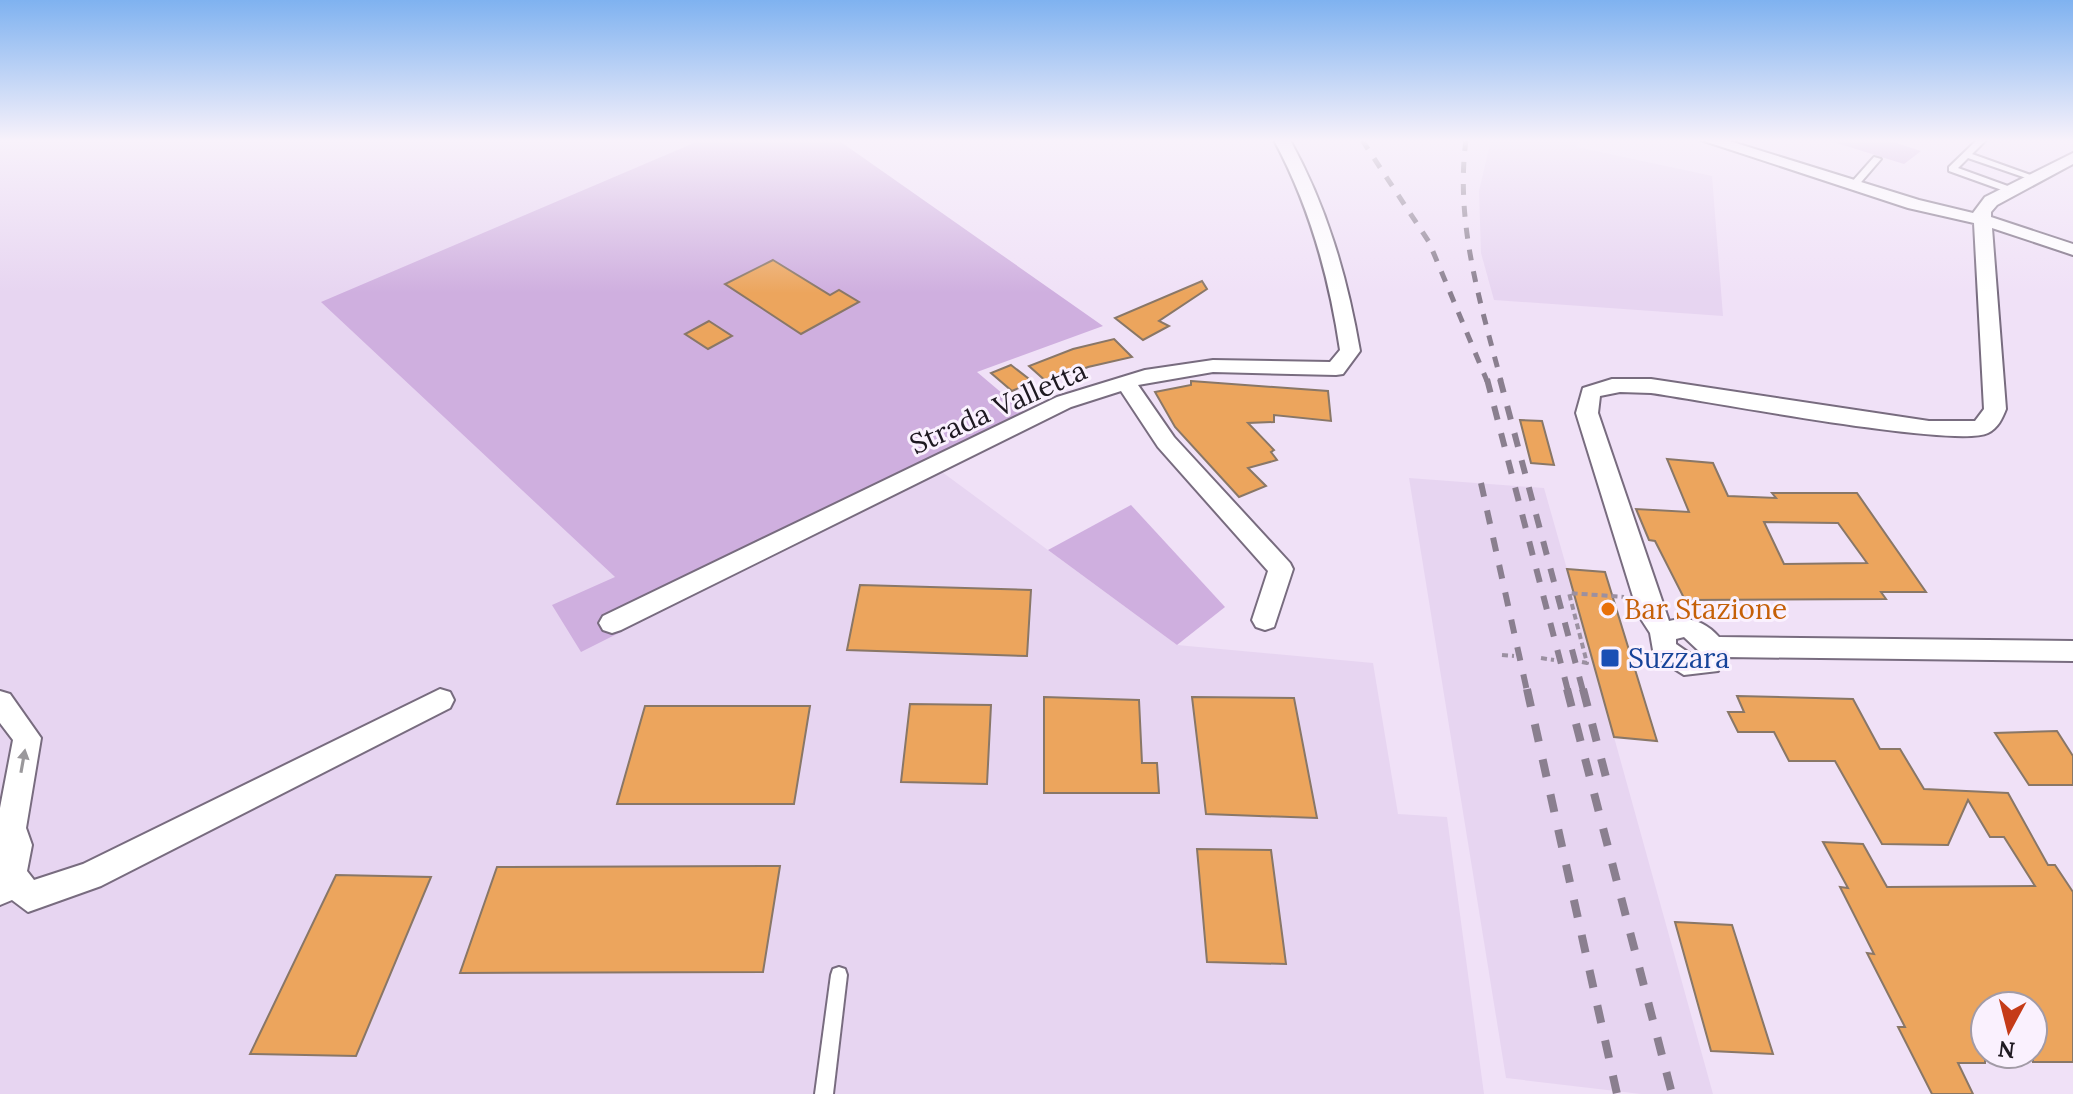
<svg xmlns="http://www.w3.org/2000/svg" width="2073" height="1094" viewBox="0 0 2073 1094" font-family="Lora,serif">
  <style>
    .built { fill: #e7d5f1 }
    .green { fill: #cfafdf }
    .building { fill: #eca55d; stroke: #897767; stroke-width: 2; fill-rule: evenodd }
    .lines { fill: none; stroke-linecap: round; stroke-linejoin: round }
    .service-casing { stroke: #786c7f; stroke-width: 4 }
    .minor-casing { stroke: #786c7f; stroke-width: 4 }
    .path { stroke: #9b90a1; stroke-width: 4; stroke-dasharray: 6 4; stroke-linecap: butt }
    .service { fill: #fff; fill-rule: evenodd }
    .minor { fill: #fff; fill-rule: evenodd }
    .rail-far2 { stroke: #8a7f8f; stroke-width: 5; stroke-dasharray: 11 11; stroke-linecap: butt }
    .rail-far1 { stroke: #8a7f8f; stroke-width: 6; stroke-dasharray: 14 14; stroke-linecap: butt }
    .rail { stroke: #8a7f8f; stroke-width: 8; stroke-dasharray: 18 18; stroke-linecap: butt }
    .oneway { fill: #9a989b }
    .food-dot { fill: #e8710a; stroke: #faf1fe; stroke-width: 3 }
    .transit-dot { fill: #1a4fb4; stroke: #faf1fe; stroke-width: 3 }
    .labels { text-anchor: middle; dominant-baseline: central; stroke-width: 6; stroke-linejoin: round; paint-order: stroke }
    .street-label { font-size: 28px; fill: #1e1921; stroke: #faf1fe }
    .food-label { font-size: 28px; fill: #c56008; stroke: #faf1fe; text-anchor: start }
    .transit-label { font-size: 28px; fill: #164399; stroke: #faf1fe; text-anchor: start }
  </style>
  <rect width="100%" height="100%" fill="#f0e1f7"/>
  <g class="built">
    <polygon points="0,140 713,140 327,304 616,578 581,651 942,472 1177,645 1373,663 1398,814 1447,817 1484,1094 0,1094"/>
    <polygon points="1491,140 1579,140 1577,147 1712,176 1723,316 1494,300 1481,253 1479,191"/>
    <polygon points="1409,478 1544,488 1567,569 1605,572 1657,741 1614,737 1713,1094 1641,1094 1506,1078"/>
  </g>
  <g class="green">
    <polygon points="701,140 838,140 1103,326 977,372 1037,423 581,652 552,605 615,577 321,302"/>
    <polygon points="1827,140 1887,140 1921,151 1904,164"/>
    <polygon points="1131,505 1225,607 1177,645 1048,550"/>
  </g>
  <g class="building">
    <polygon points="773,260 830,295 839,290 859,302 801,334 725,284"/>
    <polygon points="1202,281 1207,289 1159,321 1169,326 1143,340 1115,318"/>
    <polygon points="709,321 732,336 708,349 685,334"/>
    <polygon points="1114,339 1132,357 1088,367 1048,383 1029,366 1073,349"/>
    <polygon points="1011,365 1033,382 1012,391 991,373"/>
    <polygon points="1191,381 1328,391 1331,421 1274,415 1274,422 1248,423 1274,450 1271,452 1277,460 1248,468 1266,486 1239,497 1175,427 1155,392 1191,385"/>
    <polygon points="1520,420 1542,421 1554,465 1531,463"/>
    <path d="M1667 459 1713 463 1728 496 1776 498 1772 493H1857L1926 592H1881L1886 599 1685 600 1655 541 1649 540 1636 509 1689 512ZM1764 522 1838 523 1867 563 1784 564Z"/>
    <polygon points="1567,569 1605,572 1657,741 1614,737"/>
    <polygon points="860,585 1031,590 1027,656 847,650"/>
    <polygon points="1737,696 1853,699 1880,749 1900,749 1924,789 2008,793 2048,865 2055,865 2073,892 2073,1062 2033,1062 2033,1006 1985,1006 1985,1063 1958,1063 1973,1094 1932,1094 1898,1027 1905,1027 1867,953 1874,954 1840,887 1848,888 1823,842 1863,844 1887,887 2035,886 2004,837 1990,837 1968,800 1948,845 1882,844 1835,761 1789,761 1774,732 1738,732 1728,712 1744,712"/>
    <polygon points="1044,697 1139,700 1142,763 1157,763 1159,793 1044,793"/>
    <polygon points="1192,697 1294,698 1317,818 1206,814"/>
    <polygon points="910,704 991,705 987,784 901,782"/>
    <polygon points="645,706 810,706 794,804 617,804"/>
    <polygon points="2057,731 2073,756 2073,785 2029,785 1995,733"/>
    <polygon points="1197,849 1271,850 1286,964 1207,962"/>
    <polygon points="780,866 763,972 460,973 497,867"/>
    <polygon points="336,875 431,877 356,1056 250,1054"/>
    <polygon points="1675,922 1732,925 1773,1054 1711,1051"/>
  </g>
  <g class="lines">
    <g class="service-casing">
      <g id="service">
        <polygon points="1977,140 1986,140 1972,154 2039,178 2032,180 1968,158 1958,168 2016,189 2017,191 2013,194 1949,171 1949,167"/>
        <polygon points="1874,157 1881,159 1856,188 1850,188 1850,184"/>
        <polygon points="839,967 845,969 847,975 833,1094 815,1094 831,975 833,969"/>
      </g>
    </g>
    <g class="minor-casing">
      <g id="minor">
        <path d="M1274 140H1290C1327 207 1347 276 1360 351L1343 374 1336 375 1213 372 1138 385 1174 437 1290 563 1293 569 1274 627 1265 630 1256 627 1252 620 1268 571 1158 447 1121 391 1071 407 621 630 612 633 603 630 599 623 603 616 1057 397 1145 370 1213 360 1330 362 1340 350C1329 276 1310 207 1274 140Z"/>
        <path d="M1701 140H1726L1919 200 1973 213 1985 197 2073 153V164L1997 205 1991 212V217L2073 244V255L1992 228 2006 409C2002 419 1998 428 1988 433 1956 449 1702 400 1651 393L1620 392 1600 396 1598 413 1669 621C1689 616 1705 621 1719 637L2073 641V661L1725 657 1718 671 1684 675 1654 656 1650 633 1639 616 1576 413 1583 388 1612 379H1651L1929 421H1975L1984 409 1974 223 1908 208ZM1684 637 1701 653H1689L1676 644V639Z"/>
        <polygon points="440,689 450,692 454,700 450,708 101,886 28,912 12,900 0,905 0,808 13,740 0,723 0,691 10,694 41,738 26,828 32,845 27,871 34,880 83,864"/>
      </g>
    </g>
    <g class="path">
      <polyline points="1629,649 1637,649"/>
      <polyline points="1502,655 1514,656"/>
      <polyline points="1541,658 1554,660"/>
      <polyline points="1582,662 1587,663 1569,593 1624,597"/>
    </g>
    <use href="#service" class="service"/>
    <use href="#minor" class="minor"/>
    <g class="rail-far2">
      <polyline points="1362,140 1429,242 1487,381"/>
      <path d="M1466 140C1455 223 1480 301 1501 381"/>
    </g>
    <g class="rail-far1">
      <polyline points="1487,379 1568,691"/>
      <polyline points="1500,379 1583,691"/>
      <polyline points="1481,483 1527,691"/>
    </g>
    <g class="rail">
      <polyline points="1527,689 1617,1094"/>
      <polyline points="1567,689 1672,1094"/>
      <polyline points="1583,689 1608,785"/>
    </g>
  </g>
  <defs><path id="oneway-solid" d="M-6-.8H1V-3.2L6.5 0L1 3.2V.8H-6Z" transform="scale(2)"/></defs>
  <use class="oneway" href="#oneway-solid" transform="translate(23 761) rotate(-80)"/>
  <linearGradient id="sky" x2="0" y2="1"><stop stop-color="#7fb2f0"/><stop offset="0.48" stop-color="#f8f2fb"/><stop offset="1" stop-color="#f8f2fb" stop-opacity="0"/></linearGradient>
  <rect width="2073" height="293" fill="url(#sky)"/>
  <circle class="food-dot" cx="1608" cy="609" r="8"/>
  <rect class="transit-dot" x="1600" y="648" width="20" height="20" rx="4"/>
  <g class="labels">
    <g class="street-label">
      <text transform="translate(998 407) rotate(-24)">Strada Valletta</text>
    </g>
    <g class="food-label">
      <text x="1624" y="609">Bar Stazione</text>
    </g>
    <g class="transit-label">
      <text x="1628" y="658">Suzzara</text>
    </g>
  </g>
  <g transform="translate(2009 1030) rotate(187)"><circle r="38" fill="#faf1fe" stroke="#a29ba6" stroke-width="2"/>
  <path d="M0-6L14 30L0 20L-14 30Z" fill="#c53b18"/>
  <text y="-12" font-size="22" font-weight="bold" text-anchor="middle" fill="#1e1921">N</text>
  </g>
</svg>
